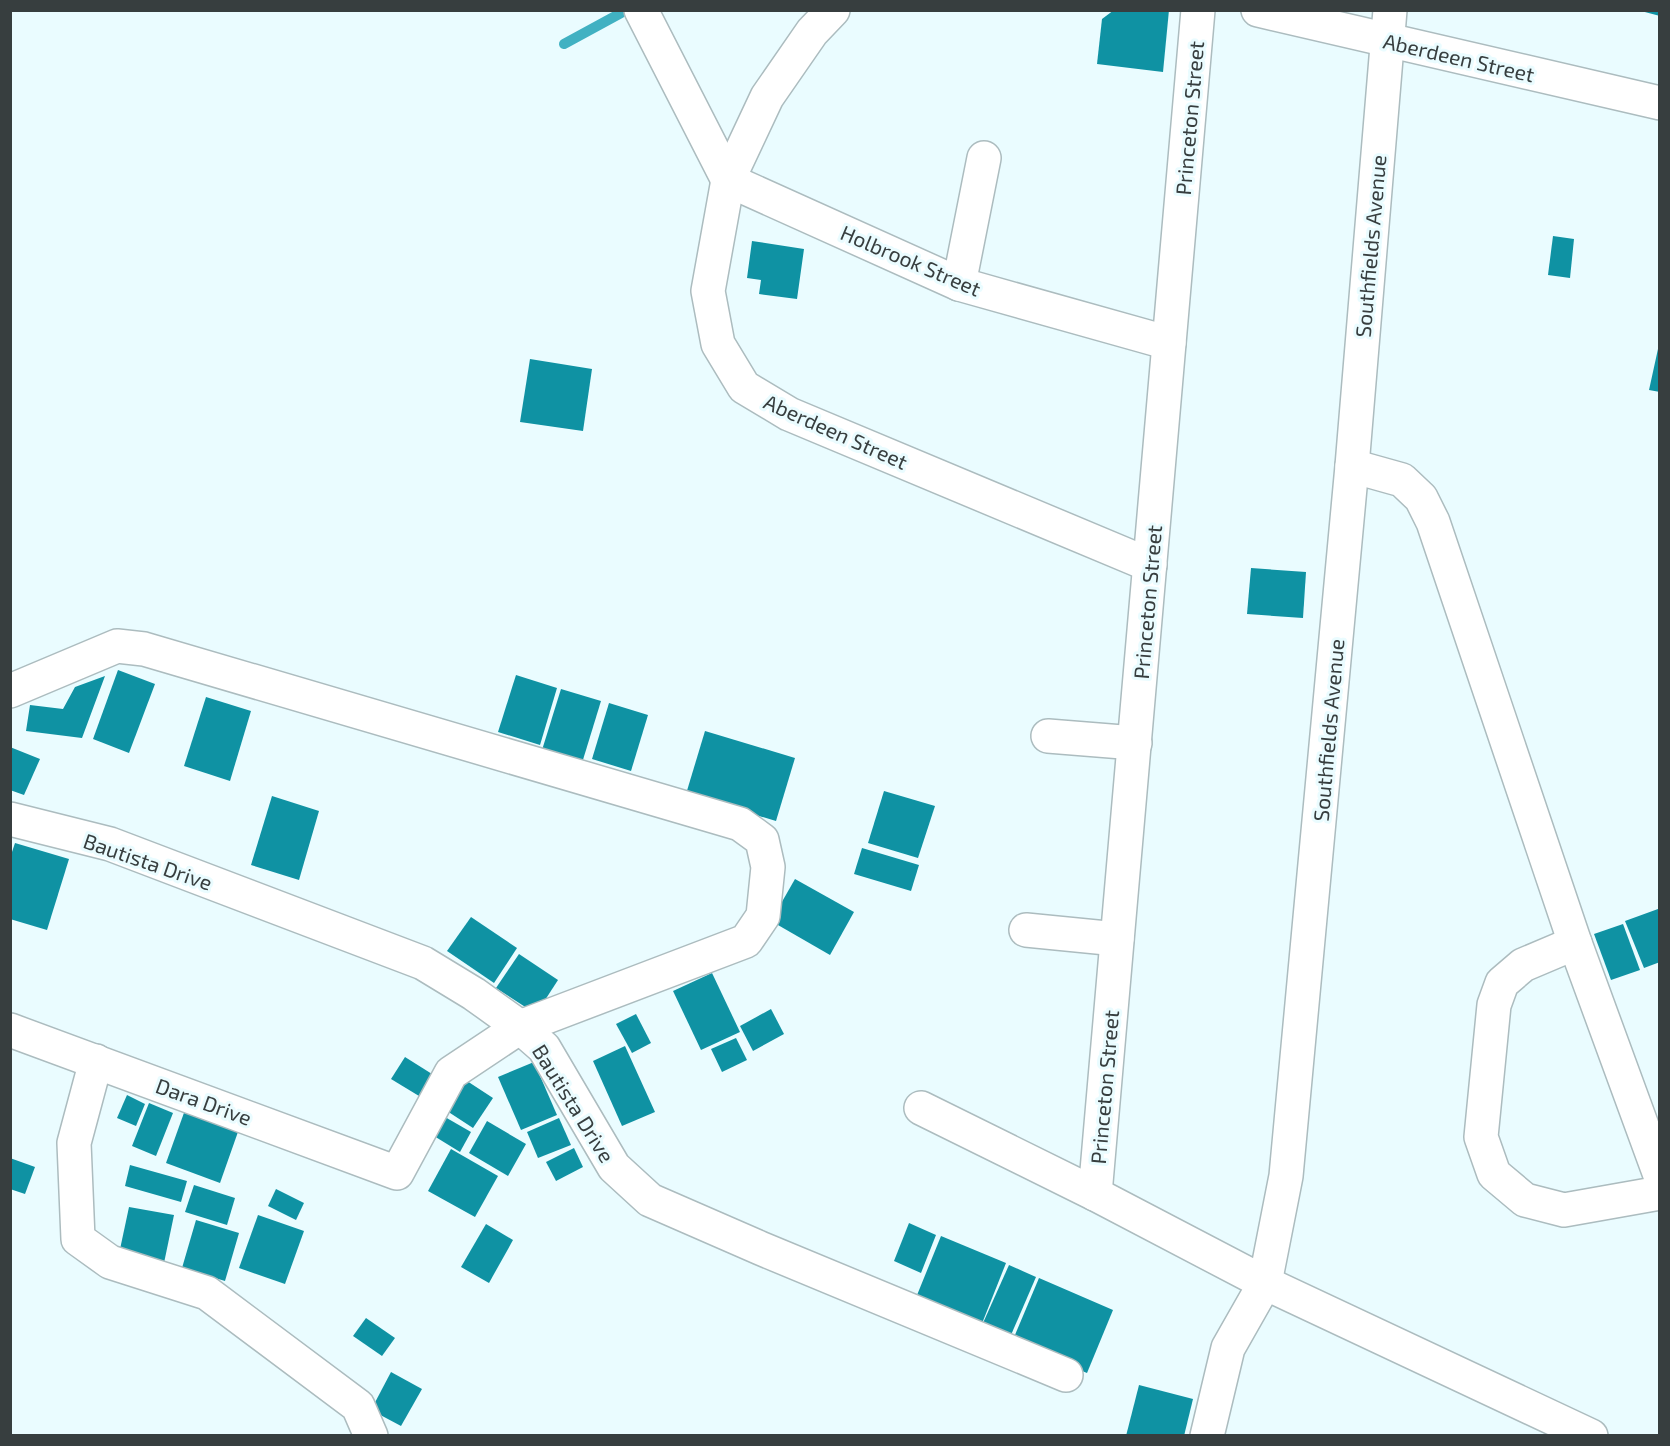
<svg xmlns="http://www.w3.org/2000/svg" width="1670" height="1446" viewBox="0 0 1670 1446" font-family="'Exo 2',sans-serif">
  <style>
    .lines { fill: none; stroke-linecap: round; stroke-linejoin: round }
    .stream { stroke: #41b1c2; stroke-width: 10 }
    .building { fill: #0f92a3 }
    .street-casing { stroke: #acbcbf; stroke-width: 36 }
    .street { stroke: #fff; stroke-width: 33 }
    .labels { text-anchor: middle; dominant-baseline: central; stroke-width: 6; stroke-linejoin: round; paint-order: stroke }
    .street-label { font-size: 21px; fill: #373e3f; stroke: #eafcff }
  </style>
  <rect width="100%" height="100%" fill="#eafcff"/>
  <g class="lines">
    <polyline class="stream" points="564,44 621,13"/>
  </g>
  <g class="building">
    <polygon points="1114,10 1169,10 1163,72 1097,64 1102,19"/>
    <polygon points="1641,10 1660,10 1660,16 1641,11"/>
    <polygon points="1553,236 1574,239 1570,278 1548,275"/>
    <polygon points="752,241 804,249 797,299 759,294 761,280 747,278"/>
    <polygon points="1658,349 1660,350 1660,392 1649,390"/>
    <polygon points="530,359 592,369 583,431 520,422"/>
    <polygon points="1251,568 1306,572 1303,618 1247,614"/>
    <polygon points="118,670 155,684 129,753 93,739"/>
    <polygon points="516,675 557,688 540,745 498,732"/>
    <polygon points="105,676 82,738 26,731 30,705 63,709 75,687"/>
    <polygon points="561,689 601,701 582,763 542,750"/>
    <polygon points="206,697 251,711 230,781 184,766"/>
    <polygon points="609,703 648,715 631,771 592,759"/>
    <polygon points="705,731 795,758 776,821 686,794"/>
    <polygon points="10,747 40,759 24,795 10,790"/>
    <polygon points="884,791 935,806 918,858 868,843"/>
    <polygon points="272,796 319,811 299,880 251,865"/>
    <polygon points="15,843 69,859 47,930 10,919 10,858"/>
    <polygon points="862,848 919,865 911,891 854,874"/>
    <polygon points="795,879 854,912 830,955 771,921"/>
    <polygon points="1658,909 1660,962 1644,968 1625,921"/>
    <polygon points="471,917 517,948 494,983 447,951"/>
    <polygon points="1623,924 1640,970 1611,980 1594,934"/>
    <polygon points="519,954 558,980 536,1014 496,988"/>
    <polygon points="712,973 740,1032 701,1050 673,991"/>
    <polygon points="771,1009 784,1034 753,1051 740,1026"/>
    <polygon points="636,1014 651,1043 632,1053 616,1024"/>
    <polygon points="736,1038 747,1060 722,1072 711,1049"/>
    <polygon points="625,1046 655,1112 622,1126 593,1061"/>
    <polygon points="405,1057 432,1074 419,1096 391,1079"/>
    <polygon points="534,1062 557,1115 521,1130 498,1077"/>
    <polygon points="467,1081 493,1098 473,1128 447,1111"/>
    <polygon points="127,1095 145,1104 136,1126 117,1118"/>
    <polygon points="149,1103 173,1113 156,1156 132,1146"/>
    <polygon points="185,1110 239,1129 220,1183 166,1163"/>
    <polygon points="445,1117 471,1132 460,1152 434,1136"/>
    <polygon points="559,1118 571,1145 538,1158 527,1132"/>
    <polygon points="487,1121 526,1144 508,1176 469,1153"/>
    <polygon points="574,1148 583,1167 556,1181 546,1162"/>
    <polygon points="451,1149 498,1176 475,1217 428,1191"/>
    <polygon points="10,1158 35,1167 25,1194 10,1189"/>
    <polygon points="130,1165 187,1181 181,1202 125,1186"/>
    <polygon points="194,1185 235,1198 227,1225 185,1212"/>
    <polygon points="276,1189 304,1203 296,1220 268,1206"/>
    <polygon points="129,1207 174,1215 164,1263 119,1254"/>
    <polygon points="258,1215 304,1231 285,1284 239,1268"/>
    <polygon points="196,1220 239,1233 225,1281 182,1268"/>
    <polygon points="909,1223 936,1235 921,1273 894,1261"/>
    <polygon points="486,1224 513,1240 489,1283 461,1267"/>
    <polygon points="941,1236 1006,1263 979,1331 913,1305"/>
    <polygon points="1009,1265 1036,1277 1011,1335 983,1323"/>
    <polygon points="1039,1278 1113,1310 1087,1373 1012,1342"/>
    <polygon points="366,1318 395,1338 382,1356 353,1336"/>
    <polygon points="391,1372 422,1389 401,1426 371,1410"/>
    <polygon points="1139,1385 1193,1399 1184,1436 1126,1436"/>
  </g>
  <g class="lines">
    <g class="street-casing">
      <g id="street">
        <polyline points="641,10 728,180 959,284 1169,343"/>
        <polyline points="833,10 812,32 767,97 728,180 708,291 718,344 744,387 789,414 1150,565"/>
        <polyline points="1258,10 1660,103"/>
        <polyline points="959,284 984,158"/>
        <polyline points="1352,466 1402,480 1421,498 1433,522 1575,943 1660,1175"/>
        <polyline points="10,691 117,646 144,649 740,824 762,840 768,867 763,916 746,941 520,1027 451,1073 397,1173 10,1030"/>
        <polyline points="1048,736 1135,743"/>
        <polyline points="10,819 110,844 423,963 474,994 520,1027 544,1048 614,1167 650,1200 760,1248 1066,1375"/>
        <polyline points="1026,930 1117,939"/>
        <polyline points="1575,943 1523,965 1502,983 1494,1005 1481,1137 1494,1174 1525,1200 1564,1210 1660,1193"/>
        <polyline points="96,1061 74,1143 78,1239 110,1262 207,1293 358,1406 371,1436"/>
        <polyline points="921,1108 1095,1194 1265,1283 1591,1436"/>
        <polyline points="1095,1194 1198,10"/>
        <polyline points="1207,1436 1228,1348 1265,1283 1286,1176 1352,466 1390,10"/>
      </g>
    </g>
    <use href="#street" class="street"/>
  </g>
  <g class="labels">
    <g class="street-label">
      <text transform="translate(1459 57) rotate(13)">Aberdeen Street</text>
      <text transform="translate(1189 118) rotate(-85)">Princeton Street</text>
      <text transform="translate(1370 246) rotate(-85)">Southfields Avenue</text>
      <text transform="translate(911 260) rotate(23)">Holbrook Street</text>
      <text transform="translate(836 431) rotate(24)">Aberdeen Street</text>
      <text transform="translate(1147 602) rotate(-85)">Princeton Street</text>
      <text transform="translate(1328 730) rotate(-85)">Southfields Avenue</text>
      <text transform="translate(148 861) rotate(19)">Bautista Drive</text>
      <text transform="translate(1104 1087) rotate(-85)">Princeton Street</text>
      <text transform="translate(204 1101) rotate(20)">Dara Drive</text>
      <text transform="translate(574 1103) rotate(58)">Bautista Drive</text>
    </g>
  </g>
  <rect width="1670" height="1446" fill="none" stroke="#373e3f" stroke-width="24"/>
</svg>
